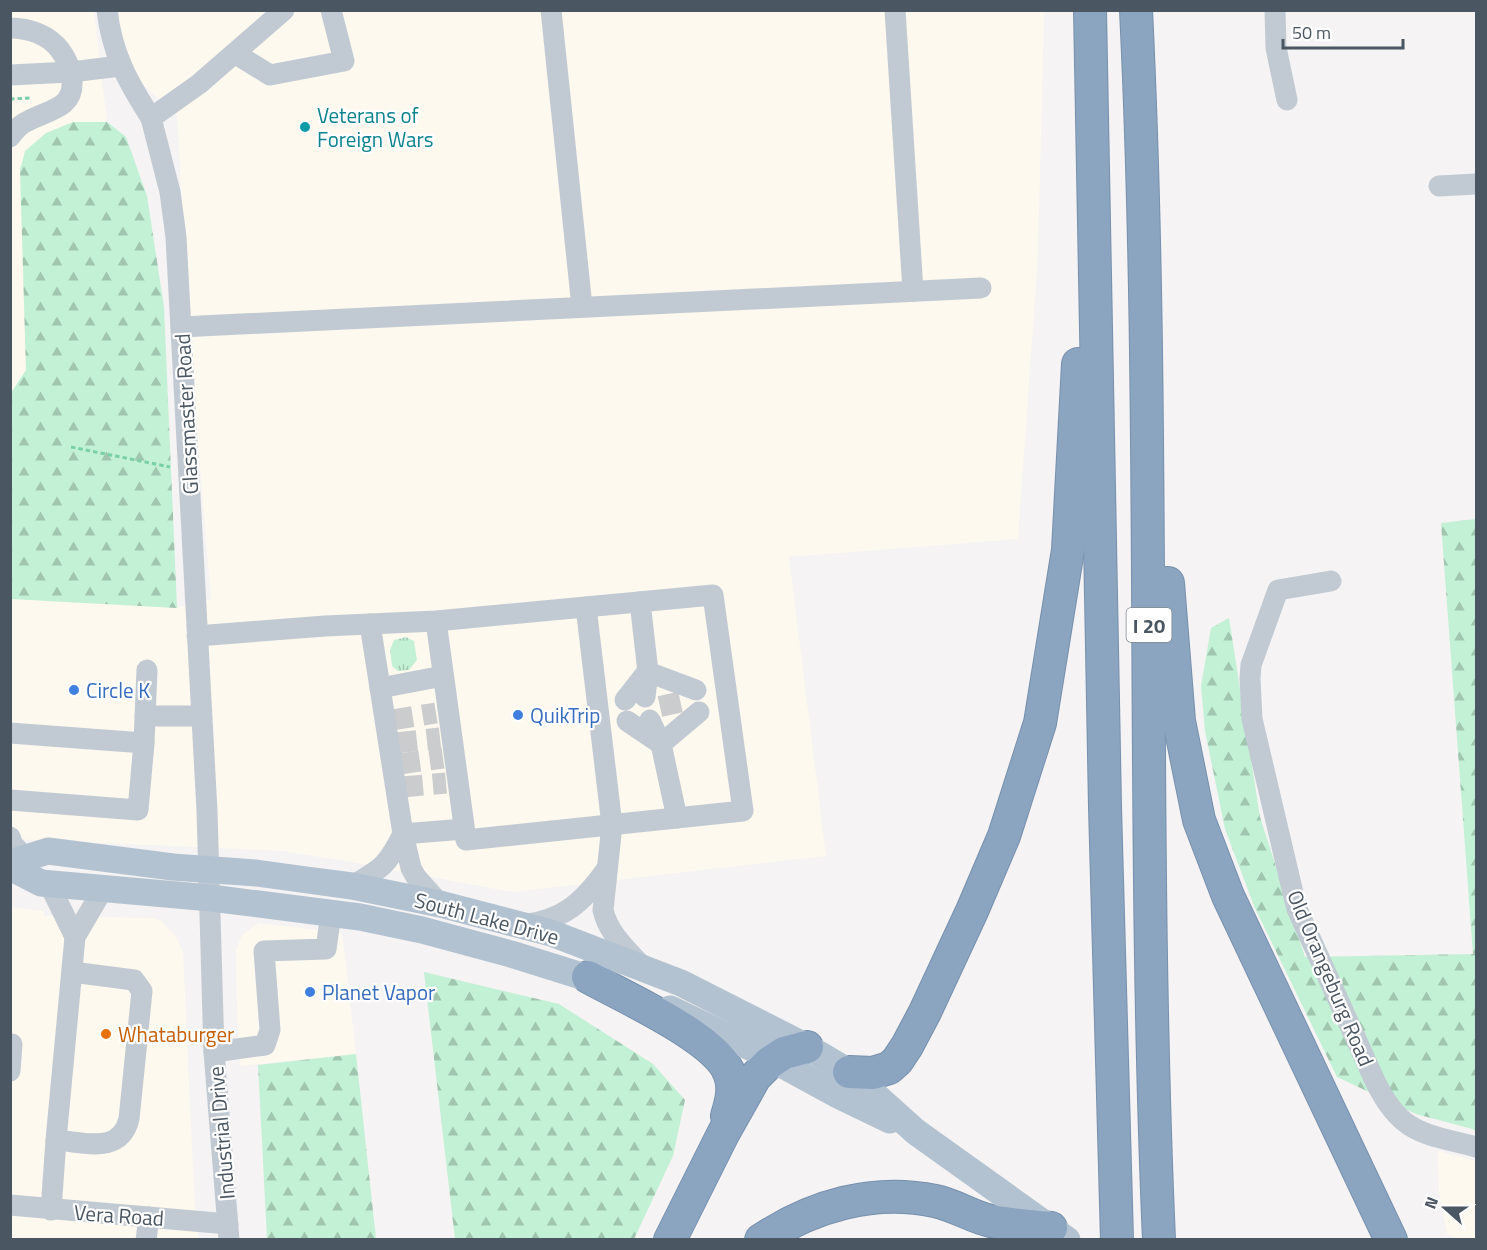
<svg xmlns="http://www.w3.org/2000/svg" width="1487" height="1250" viewBox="0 0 1487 1250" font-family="'Titillium Web',sans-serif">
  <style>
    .commercial { fill: #fdf9ef }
    .grass { fill: url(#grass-tufts) }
    .forest { fill: url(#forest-firs) }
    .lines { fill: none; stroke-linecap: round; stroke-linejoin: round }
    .minor-tunnel { stroke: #caccce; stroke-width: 21; stroke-dasharray: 21 10; stroke-linecap: butt }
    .highway-casing { stroke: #7690ad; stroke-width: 34 }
    .path { stroke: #7ad0a6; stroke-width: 3; stroke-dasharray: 4.5 3; stroke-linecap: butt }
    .minor { stroke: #c1cad2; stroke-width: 21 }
    .major { stroke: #b3c2d1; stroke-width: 27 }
    .highway { stroke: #8ba5c1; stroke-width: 32 }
    .culture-dot { fill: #0f9aa8; stroke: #fff; stroke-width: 2 }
    .shop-dot { fill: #3f7fe0; stroke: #fff; stroke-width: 2 }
    .food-dot { fill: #e8710a; stroke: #fff; stroke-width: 2 }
    .labels { text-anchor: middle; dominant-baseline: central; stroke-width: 4.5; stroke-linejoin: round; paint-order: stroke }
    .shield { fill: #fff; stroke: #808990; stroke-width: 1.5 }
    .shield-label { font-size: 20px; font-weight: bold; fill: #4a5661 }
    .culture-label { font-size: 21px; fill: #0d838f; stroke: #fff; text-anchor: start }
    .street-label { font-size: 21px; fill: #4a5661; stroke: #fff }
    .shop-label { font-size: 21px; fill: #366cbe; stroke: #fff; text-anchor: start }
    .food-label { font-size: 21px; fill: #c56008; stroke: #fff; text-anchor: start }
  </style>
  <defs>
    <pattern id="grass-tufts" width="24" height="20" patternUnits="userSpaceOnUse" patternTransform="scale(1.5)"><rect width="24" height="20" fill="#c3f1d5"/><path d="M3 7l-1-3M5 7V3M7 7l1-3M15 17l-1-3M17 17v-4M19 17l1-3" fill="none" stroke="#a0c6b0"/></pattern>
    <pattern id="forest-firs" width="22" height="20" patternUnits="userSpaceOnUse" patternTransform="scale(1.5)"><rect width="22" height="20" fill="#c3f1d5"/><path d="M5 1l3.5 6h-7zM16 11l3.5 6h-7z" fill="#a0c6b0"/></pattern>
  </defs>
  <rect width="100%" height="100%" fill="#f5f3f3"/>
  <g class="commercial">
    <polygon points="11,11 94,11 107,122 73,122 20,170 26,370 11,393"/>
    <polygon points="119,11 1044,11 1038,255 1018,539 789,557 826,856 512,892 357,863 282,851 11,839 10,599 177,608 211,599 190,349 177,116 138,80 126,55 119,26"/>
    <polygon points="11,907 44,911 44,916 152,918 162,921 176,937 183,951 195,1212 199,1239 11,1240"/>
    <polygon points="259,923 342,933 356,1054 240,1066 237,1010 236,950 242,935"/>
    <polygon points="1438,1151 1476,1161 1476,1239 1459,1239 1447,1234 1439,1192"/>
  </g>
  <polygon class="grass" points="406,637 414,641 417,660 409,670 398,671 392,666 390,650 394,640"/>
  <g class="forest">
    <polygon points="73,122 107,122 126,137 147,196 164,307 177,608 11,599 11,393 26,370 20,170 25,151 46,133"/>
    <polygon points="1476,519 1476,1130 1416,1114 1337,1077 1254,906 1225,829 1205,731 1201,686 1211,628 1229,618 1260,817 1305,957 1473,954 1441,523"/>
    <polygon points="424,972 559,1004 653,1064 685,1100 673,1156 634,1239 455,1239"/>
    <polygon points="356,1054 376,1239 267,1239 258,1065"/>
  </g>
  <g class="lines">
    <g class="minor-tunnel">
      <polyline points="668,694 673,717"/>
      <polyline points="392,720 436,713"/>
      <polyline points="396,743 440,738"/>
      <polyline points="399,764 443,758"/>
      <polyline points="402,787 446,783"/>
    </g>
    <g class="highway-casing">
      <g id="highway">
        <polyline points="1090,10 1105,807 1117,1240"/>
        <path d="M1136 10C1156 420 1141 830 1159 1240"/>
        <polyline points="1168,583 1179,721 1199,820 1228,896 1391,1240"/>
        <path d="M588 977C622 996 719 1039 730 1075 735 1089 731 1102 727 1116"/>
        <polyline points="849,1072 873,1073 889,1068 897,1061 907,1046 925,1012 972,911 1004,836 1040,723 1068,550 1078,364"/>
        <polyline points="670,1240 723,1134 755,1077 769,1063 784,1053 807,1047"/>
        <path d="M761 1240C812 1206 873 1188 935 1201 955 1205 972 1217 991 1221 1011 1225 1031 1226 1051 1228"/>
      </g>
    </g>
    <g class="path">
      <polyline points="10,99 30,98"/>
      <polyline points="71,447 170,467"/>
    </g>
    <g class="minor">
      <path d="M107 10C112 54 128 82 151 118"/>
      <polyline points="551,10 582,307"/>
      <polyline points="895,10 913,291"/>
      <polyline points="1275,10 1276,48 1287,100"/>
      <path d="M10 28C29 28 49 35 60 50 67 59 71 70 72 81 74 109 47 110 28 121 20 124 15 130 10 137"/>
      <polyline points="236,54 270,75 344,61 331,10"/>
      <polyline points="10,75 71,72 120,66"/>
      <polyline points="1439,186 1476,184"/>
      <polyline points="181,327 981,288"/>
      <path d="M1331 581 1278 590 1251 665 1250 678 1252 719 1293 893 1297 909 1375 1081C1401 1135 1424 1133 1476 1147"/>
      <polyline points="640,602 648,672 645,697"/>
      <path d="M586 607 612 825 603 910C608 933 627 950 643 967"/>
      <polyline points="370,624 403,834 411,868 416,877 440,904"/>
      <polyline points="197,636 325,626 436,621 713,595 743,811 466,840 436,621"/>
      <polyline points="648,672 696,690"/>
      <polyline points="380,688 443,676"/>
      <polyline points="625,700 647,672"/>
      <polyline points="145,716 201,716"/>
      <polyline points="650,720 661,744 677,818"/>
      <polyline points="627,721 661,744"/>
      <polyline points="10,733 144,743 138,810 10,800"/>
      <polyline points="144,743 147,670"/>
      <polyline points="661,744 699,712"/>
      <polyline points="403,834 464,829"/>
      <polyline points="10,837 13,845 26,858"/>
      <polyline points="49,884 75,937"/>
      <path d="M352 886C382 868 387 866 403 834"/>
      <path d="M523 925C564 920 583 902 606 870"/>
      <polyline points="214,1052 265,1045 270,1030 264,951 326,949 331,913"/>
      <polyline points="10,1071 12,1044"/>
      <path d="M56 1140C84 1142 120 1155 129 1119L142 991 134 980 72 972"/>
      <polyline points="10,1205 228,1224"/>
      <polyline points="51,1210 56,1140 75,937 103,889"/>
      <polyline points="146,1240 149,1217"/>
      <polyline points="229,1240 214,1052 207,811 176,237 170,192 151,118 199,84 284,10"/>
    </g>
    <g class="major">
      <polyline points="10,863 48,851 173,867 256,873 307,880 352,886 440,904 551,933 681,983 807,1047 849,1072 916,1132 1067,1240"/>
      <polyline points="10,867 41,883 211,898 360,917 422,930 511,954 607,984"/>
      <polyline points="670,1009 750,1047 836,1094 890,1120"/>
    </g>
    <use href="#highway" class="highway"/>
  </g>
  <circle class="culture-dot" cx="305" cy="127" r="6"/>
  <g class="shop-dot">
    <circle cx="74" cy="690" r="6"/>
    <circle cx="518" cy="715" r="6"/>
    <circle cx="310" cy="992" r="6"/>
  </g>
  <circle class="food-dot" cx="106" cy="1034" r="6"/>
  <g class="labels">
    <rect class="shield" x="1126.5" y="608" width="45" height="34" rx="4.5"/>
    <g class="shield-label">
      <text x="1149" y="625">I 20</text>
    </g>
    <g class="culture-label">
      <text x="317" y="115">Veterans of<tspan x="317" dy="24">Foreign Wars</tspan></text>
    </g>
    <g class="street-label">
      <text transform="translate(186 414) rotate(-93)">Glassmaster Road</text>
      <text transform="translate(487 918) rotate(15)">South Lake Drive</text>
      <text transform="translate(1331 978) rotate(67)">Old Orangeburg Road</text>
      <text transform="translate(221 1133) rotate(-95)">Industrial Drive</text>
      <text transform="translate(119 1215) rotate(4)">Vera Road</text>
    </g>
    <g class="shop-label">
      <text x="86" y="690">Circle K</text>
      <text x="530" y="715">QuikTrip</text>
      <text x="322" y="992">Planet Vapor</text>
    </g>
    <g class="food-label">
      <text x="118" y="1034">Whataburger</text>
    </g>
  </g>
  <rect width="1487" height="1250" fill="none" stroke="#4a5661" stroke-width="24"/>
  <g transform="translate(1445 1208) rotate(291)" stroke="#ffffff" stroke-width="4.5" paint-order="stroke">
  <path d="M0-4.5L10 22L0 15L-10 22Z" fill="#4a5661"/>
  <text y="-9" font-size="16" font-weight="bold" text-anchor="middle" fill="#4a5661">N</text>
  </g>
  <path d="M1283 39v9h120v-9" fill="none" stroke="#4a5661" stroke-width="3"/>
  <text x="1292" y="39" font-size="18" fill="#4a5661" stroke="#ffffff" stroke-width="4.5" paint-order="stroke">50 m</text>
</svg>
